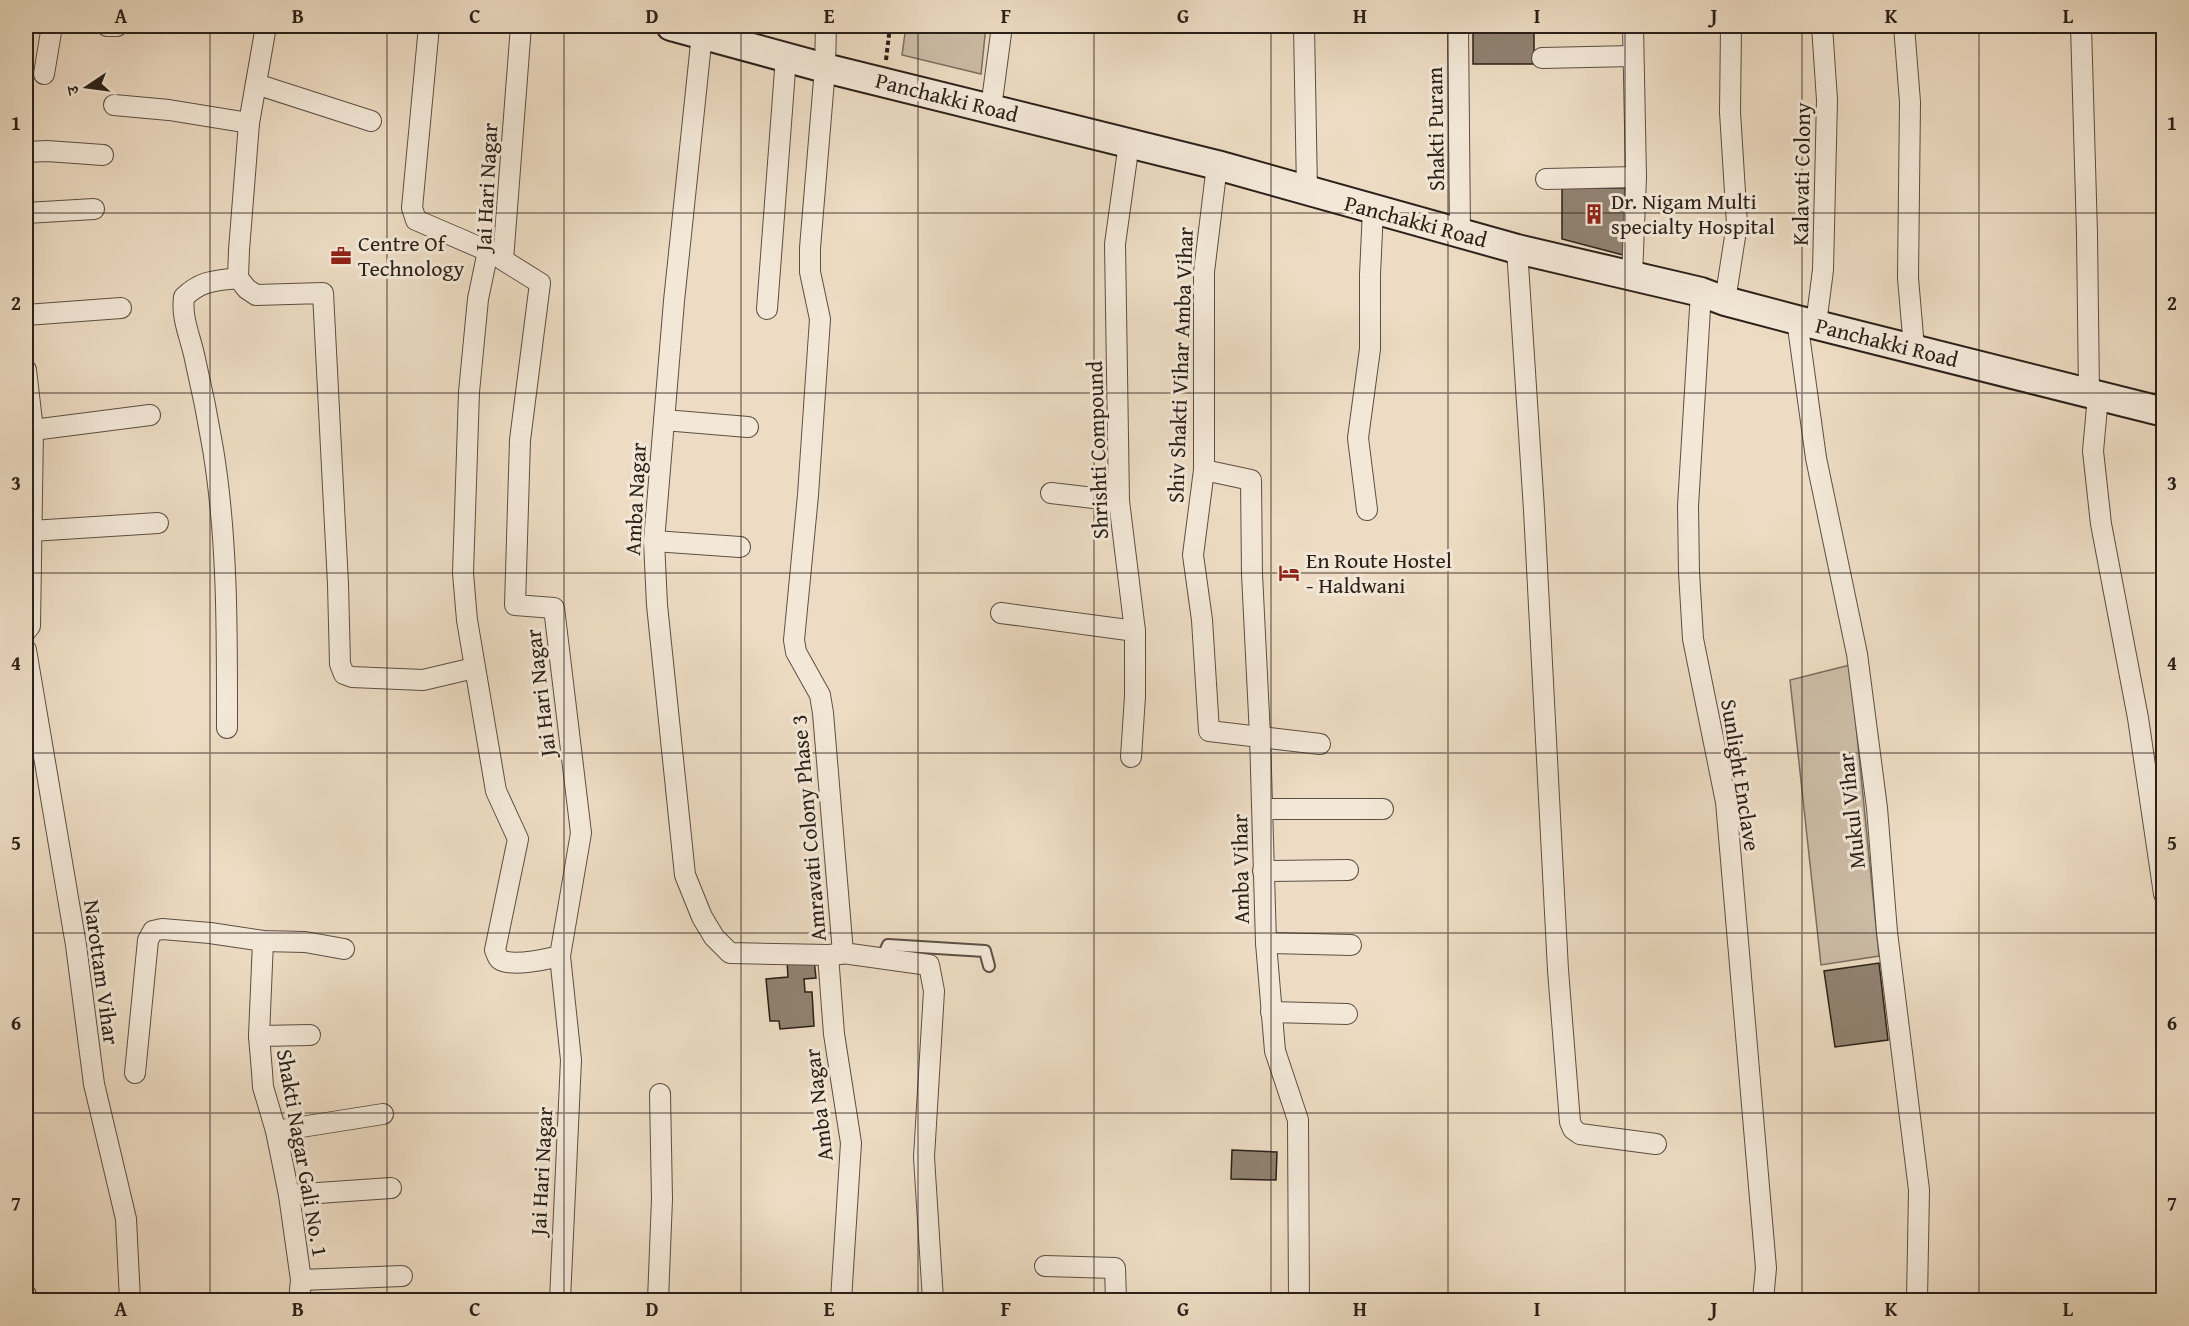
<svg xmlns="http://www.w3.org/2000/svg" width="2189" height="1326" viewBox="0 0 2189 1326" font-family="'Gentium Book Plus','Noto Serif Devanagari',serif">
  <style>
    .green { fill: #ccbca6; stroke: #7c6e60; stroke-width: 1.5 }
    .building { fill: #908271; stroke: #2b2019; stroke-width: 1.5 }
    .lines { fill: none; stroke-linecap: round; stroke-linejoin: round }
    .lane-casing { stroke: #5c4f44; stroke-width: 14 }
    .street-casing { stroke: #5c4f44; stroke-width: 22 }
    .secondary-casing { stroke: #2b2019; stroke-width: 32 }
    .path { stroke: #2b2019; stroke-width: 4; stroke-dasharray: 4.5 3; stroke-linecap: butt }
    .lane { stroke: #f3e8d8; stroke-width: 10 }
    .street { stroke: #f3e8d8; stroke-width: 20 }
    .secondary { stroke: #f3e8d8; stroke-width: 28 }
    .grid { fill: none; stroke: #2b2019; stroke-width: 1.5; stroke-opacity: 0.55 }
    .labels { text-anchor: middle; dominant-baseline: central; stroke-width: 6; stroke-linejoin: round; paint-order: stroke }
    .street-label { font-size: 22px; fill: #2b2019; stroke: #f3e8d8 }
    .poi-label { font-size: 22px; fill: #2b2019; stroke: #f3e8d8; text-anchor: start }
    .neatline { fill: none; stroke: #2b2019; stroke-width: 2 }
    .grid-label { font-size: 20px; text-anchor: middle; font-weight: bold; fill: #2b2019 }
  </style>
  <rect width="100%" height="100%" fill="#eddcc3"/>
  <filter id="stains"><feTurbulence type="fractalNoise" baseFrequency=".00333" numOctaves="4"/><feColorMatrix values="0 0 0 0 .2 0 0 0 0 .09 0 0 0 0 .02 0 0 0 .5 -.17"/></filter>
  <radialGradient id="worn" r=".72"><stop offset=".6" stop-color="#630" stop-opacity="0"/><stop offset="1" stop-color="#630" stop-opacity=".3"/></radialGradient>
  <g class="green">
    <polygon points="906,26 986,26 981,74 902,55"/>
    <polygon points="1850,665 1879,956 1821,965 1790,680"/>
  </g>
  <g class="building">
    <polygon points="1534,31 1534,64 1473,64 1473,32"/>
    <polygon points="1562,188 1627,188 1623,255 1562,239"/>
    <polygon points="814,959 816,978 804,979 805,992 812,992 814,1026 780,1029 779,1021 770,1021 766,979 788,977 787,961"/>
    <polygon points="1879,963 1888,1040 1835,1047 1824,971"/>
    <polygon points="1232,1150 1277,1152 1276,1180 1231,1179"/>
  </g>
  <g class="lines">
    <g class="lane-casing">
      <polyline id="lane" points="882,958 888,945 985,951 989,966"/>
    </g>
    <g class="street-casing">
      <g id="street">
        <polyline points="107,26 117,26"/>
        <polyline points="266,26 249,123 239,250 238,278 247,289 256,295 323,293 338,584 340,664 344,674 352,677 423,680 474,668"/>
        <path d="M429 26 412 208 416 220 488 251 478 299 469 392 463 573 467 620 496 791 518 839 495 950C497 955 498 960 503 961 518 966 546 959 560 956"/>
        <polyline points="521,26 503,260 540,283 520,440 515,605 554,608 581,833 560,956 571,1060 560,1300"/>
        <polyline points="826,26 825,68 810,248 810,272 820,319 808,495 794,640 796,652 820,695 823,713 843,953 929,965 934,991 924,1157 933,1300"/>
        <polyline points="1304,26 1307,191"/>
        <polyline points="1458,26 1460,232"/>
        <polyline points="1904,26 1910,102 1908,278 1914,348"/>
        <polyline points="2081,26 2087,234 2089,393"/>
        <polyline points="702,34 674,301 654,541 657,605 685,875 702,917 714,937 730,953 828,955"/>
        <polyline points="1542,58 1633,56"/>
        <polyline points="44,74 52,26"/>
        <polyline points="256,84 371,121"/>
        <polyline points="114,105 169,110 249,123"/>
        <polyline points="991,108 1002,26"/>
        <polyline points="1129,143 1115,244 1119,501 1135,631 1135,696 1131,757"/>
        <polyline points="26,152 47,151 103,155"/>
        <polyline points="1217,165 1204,272 1204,470 1193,555 1202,620 1209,731 1320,744"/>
        <polyline points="1546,179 1636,177"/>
        <polyline points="26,213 94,209"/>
        <polyline points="1517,249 1534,510 1558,970 1570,1122 1573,1129 1580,1134 1656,1144"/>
        <polyline points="1632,276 1636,177 1633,26"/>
        <polyline points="1701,292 1688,506 1689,572 1693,639 1726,802 1766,1268 1763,1300"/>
        <polyline points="1725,301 1737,224 1730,112 1731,26"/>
        <polyline points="767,309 786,57"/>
        <polyline points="26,315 121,308"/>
        <polyline points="1797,320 1816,458 1857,654 1877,808 1887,932 1919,1190 1917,1300"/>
        <polyline points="1816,324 1823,270 1827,100 1822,26"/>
        <polyline points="26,370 33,430 30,626 26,631"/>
        <polyline points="2098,396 2093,451 2101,524 2138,718 2164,894"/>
        <polyline points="664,420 748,427"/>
        <polyline points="33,430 150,415"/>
        <polyline points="1204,470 1251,480 1252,574 1260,736 1266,943 1275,1051 1298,1120 1299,1300"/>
        <polyline points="1051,493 1119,501"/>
        <polyline points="1367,510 1358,438 1370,349 1370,275 1373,209"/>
        <polyline points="31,531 158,523"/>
        <polyline points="654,541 740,547"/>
        <polyline points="1001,613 1135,631"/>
        <polyline points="26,650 76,945 94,1084 126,1219 130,1300"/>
        <path d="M227 728C227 635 228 541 213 449 208 419 202 389 195 359 191 338 181 319 184 297 202 280 215 281 238 278"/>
        <polyline points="1263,809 1383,809"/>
        <polyline points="1263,871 1348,870"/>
        <polyline points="263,941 259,1036 262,1072 263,1087 276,1131 289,1195 301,1280 299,1300"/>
        <polyline points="1266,943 1351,945"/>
        <polyline points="841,954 828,955 834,1034 851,1143 841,1300"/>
        <polyline points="1271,1012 1347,1014"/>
        <polyline points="259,1036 310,1035"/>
        <polyline points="135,1073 148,940 153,931 162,929 210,933 263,941 305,942 344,949"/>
        <polyline points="276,1131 383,1114"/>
        <polyline points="289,1195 391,1188"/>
        <polyline points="1045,1266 1115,1268 1116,1300"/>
        <polyline points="301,1280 402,1276"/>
        <polyline points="26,1295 26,1300"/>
        <polyline points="658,1300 662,1199 660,1094"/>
      </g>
    </g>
    <g class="secondary-casing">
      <polyline id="secondary" points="671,26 825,68 1217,165 1517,249 1701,292 1725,301 1797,320 2164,412"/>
    </g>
    <polyline class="path" points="886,60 890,26"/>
    <use href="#lane" class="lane"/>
    <use href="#street" class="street"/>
    <use href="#secondary" class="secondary"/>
  </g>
  <path class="grid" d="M210 26V1300M387 26V1300M564 26V1300M741 26V1300M918 26V1300M1094 26V1300M1271 26V1300M1448 26V1300M1625 26V1300M1802 26V1300M1979 26V1300M26 213H2164M26 393H2164M26 573H2164M26 753H2164M26 933H2164M26 1113H2164"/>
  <defs>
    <g id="building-bare" transform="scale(1.62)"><path d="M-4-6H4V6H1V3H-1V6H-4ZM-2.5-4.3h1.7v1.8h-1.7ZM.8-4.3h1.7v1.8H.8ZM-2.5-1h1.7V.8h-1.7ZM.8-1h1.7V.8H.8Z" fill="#8f2418" stroke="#f3e8d8" stroke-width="2.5" paint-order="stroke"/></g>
    <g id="office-bare" transform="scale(1.62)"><path d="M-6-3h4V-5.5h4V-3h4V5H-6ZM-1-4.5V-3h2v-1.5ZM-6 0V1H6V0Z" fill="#8f2418" stroke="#f3e8d8" stroke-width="2.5" paint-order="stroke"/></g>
    <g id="hotel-bare" transform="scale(1.62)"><path d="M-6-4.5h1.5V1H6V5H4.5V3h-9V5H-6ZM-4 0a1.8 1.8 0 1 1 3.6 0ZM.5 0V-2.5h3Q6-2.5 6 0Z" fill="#8f2418" stroke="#f3e8d8" stroke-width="2.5" paint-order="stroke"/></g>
  </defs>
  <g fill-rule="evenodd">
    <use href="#building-bare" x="1594" y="214"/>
    <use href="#office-bare" x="341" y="256"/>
    <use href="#hotel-bare" x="1289" y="573"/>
  </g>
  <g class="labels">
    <g class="street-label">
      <text transform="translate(947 97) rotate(14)">Panchakki Road</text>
      <text transform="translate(1435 129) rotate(-91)">Shakti Puram</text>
      <text transform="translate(1801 174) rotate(-89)">Kalavati Colony</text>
      <text transform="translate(486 187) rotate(-87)">Jai Hari Nagar</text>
      <text transform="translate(1416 221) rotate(15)">Panchakki Road</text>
      <text transform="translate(1887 342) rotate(14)">Panchakki Road</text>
      <text transform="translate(1180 365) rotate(-88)">Shiv Shakti Vihar Amba Vihar</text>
      <text transform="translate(1097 450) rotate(-92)">Shrishti Compound</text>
      <text transform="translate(635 499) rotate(-87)">Amba Nagar</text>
      <text transform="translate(540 693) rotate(-97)">Jai Hari Nagar</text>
      <text transform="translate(1741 775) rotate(81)">Sunlight Enclave</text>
      <text transform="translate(1851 811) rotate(-96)">Mukul Vihar</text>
      <text transform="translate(808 828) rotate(-95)">Amravati Colony Phase 3</text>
      <text transform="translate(1240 869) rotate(-91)">Amba Vihar</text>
      <text transform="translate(102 972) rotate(82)">Narottam Vihar</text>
      <text transform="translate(818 1105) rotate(-97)">Amba Nagar</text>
      <text transform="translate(303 1153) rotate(80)">Shakti Nagar Gali No. 1</text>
      <text transform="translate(541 1171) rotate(-87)">Jai Hari Nagar</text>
    </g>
    <g class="poi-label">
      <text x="1611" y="201">Dr. Nigam Multi<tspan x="1611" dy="25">specialty Hospital</tspan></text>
      <text x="358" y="243">Centre Of<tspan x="358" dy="25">Technology</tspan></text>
      <text x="1306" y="560">En Route Hostel<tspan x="1306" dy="25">- Haldwani</tspan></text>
    </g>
  </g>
  <rect width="2189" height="1326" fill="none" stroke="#eddcc3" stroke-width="66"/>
  <g transform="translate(87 87) rotate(257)" stroke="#f3e8d8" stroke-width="4.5" paint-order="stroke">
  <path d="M0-4.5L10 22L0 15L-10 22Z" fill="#2b2019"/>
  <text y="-9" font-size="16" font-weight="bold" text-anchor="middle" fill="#2b2019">उ</text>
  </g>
  <rect x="33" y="33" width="2123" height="1260" class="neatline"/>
  <g class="grid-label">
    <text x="121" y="23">A</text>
    <text x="298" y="23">B</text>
    <text x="475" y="23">C</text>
    <text x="652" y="23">D</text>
    <text x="829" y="23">E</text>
    <text x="1006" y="23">F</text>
    <text x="1183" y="23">G</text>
    <text x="1360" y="23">H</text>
    <text x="1537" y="23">I</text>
    <text x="1714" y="23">J</text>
    <text x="1891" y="23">K</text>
    <text x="2068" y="23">L</text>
    <text x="16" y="130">1</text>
    <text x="2172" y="130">1</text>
    <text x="16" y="310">2</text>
    <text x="2172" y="310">2</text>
    <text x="16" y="490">3</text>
    <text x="2172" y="490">3</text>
    <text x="16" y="670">4</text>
    <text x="2172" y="670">4</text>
    <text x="16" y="850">5</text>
    <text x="2172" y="850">5</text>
    <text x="16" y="1030">6</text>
    <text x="2172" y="1030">6</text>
    <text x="16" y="1210">7</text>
    <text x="2172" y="1210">7</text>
    <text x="121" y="1316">A</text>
    <text x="298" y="1316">B</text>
    <text x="475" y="1316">C</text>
    <text x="652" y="1316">D</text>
    <text x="829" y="1316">E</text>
    <text x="1006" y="1316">F</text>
    <text x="1183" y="1316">G</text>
    <text x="1360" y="1316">H</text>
    <text x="1537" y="1316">I</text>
    <text x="1714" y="1316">J</text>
    <text x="1891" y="1316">K</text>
    <text x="2068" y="1316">L</text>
  </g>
  <rect width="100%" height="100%" filter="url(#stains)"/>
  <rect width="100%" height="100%" fill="url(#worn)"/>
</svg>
